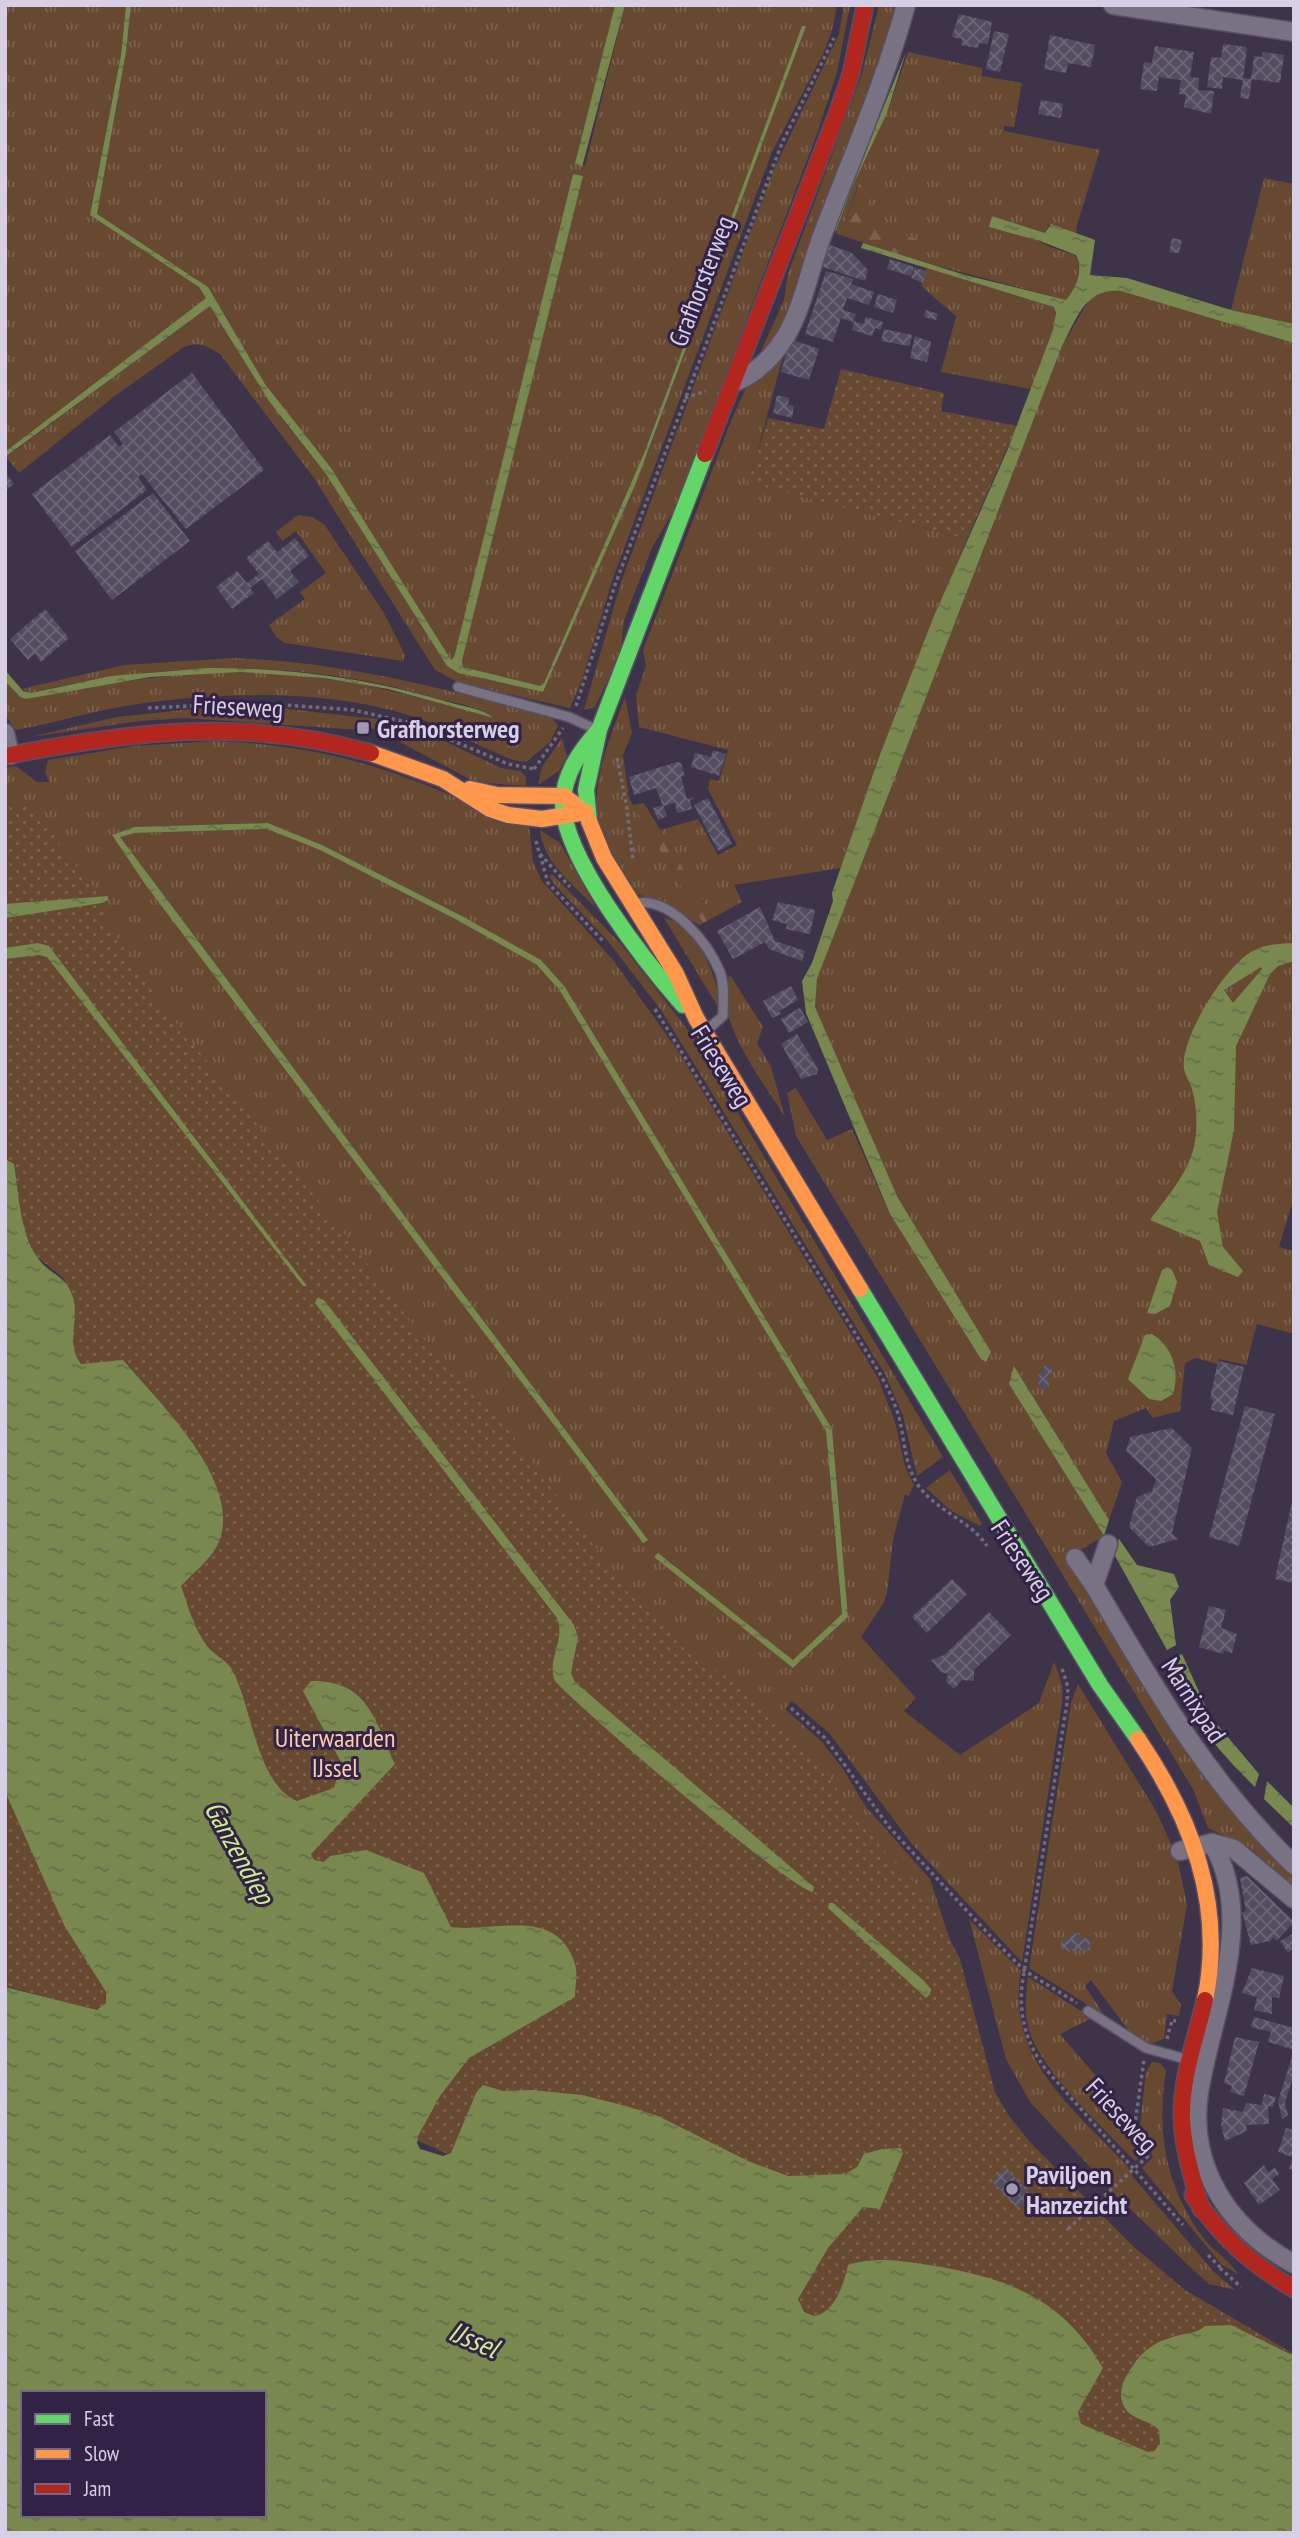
<svg xmlns="http://www.w3.org/2000/svg" width="1299" height="2538" viewBox="0 0 1299 2538" font-family="'PT Sans Narrow',sans-serif">
  <style>
    .grass { fill: url(#grass-tufts); fill-rule: evenodd }
    .forest { fill: url(#forest-firs) }
    .park { fill: url(#park-dots) }
    .water { fill: url(#water-ripples); fill-rule: evenodd }
    .building { fill: url(#building-cross-hatch) }
    .lines { fill: none; stroke-linecap: round; stroke-linejoin: round }
    .lane-casing { stroke: #575063; stroke-width: 12 }
    .street-casing { stroke: #575063; stroke-width: 21 }
    .fast-casing { stroke: #575063; stroke-width: 19 }
    .slow-casing { stroke: #575063; stroke-width: 19 }
    .jam-casing { stroke: #575063; stroke-width: 19 }
    .path { stroke: #716b7a; stroke-width: 3.5; stroke-dasharray: 3.5 3.5; stroke-linecap: butt }
    .lane { stroke: #797283; stroke-width: 9 }
    .street { stroke: #797283; stroke-width: 18 }
    .fast { stroke: #63d668; stroke-width: 16 }
    .slow { stroke: #ff974d; stroke-width: 16 }
    .jam { stroke: #b3261e; stroke-width: 16 }
    .poi-dot { fill: #a199af; stroke: #312246; stroke-width: 2.5 }
    .labels { text-anchor: middle; dominant-baseline: central; stroke-width: 6; stroke-linejoin: round; paint-order: stroke }
    .street-label { font-size: 26px; fill: #d7cfe6; stroke: #312246 }
    .poi-label { font-size: 26px; font-weight: bold; fill: #d7cfe6; stroke: #312246; text-anchor: start }
    .park-label { font-size: 26px; fill: #fccea7; stroke: #312246 }
    .water-label { font-size: 28px; font-style: italic; fill: #d2ed8e; stroke: #312246 }
  </style>
  <defs>
    <pattern id="grass-tufts" width="24" height="20" patternUnits="userSpaceOnUse" patternTransform="scale(1.75)"><rect width="24" height="20" fill="#674830"/><path d="M3 7l-1-3M5 7V3M7 7l1-3M15 17l-1-3M17 17v-4M19 17l1-3" fill="none" stroke="#7c614e"/></pattern>
    <pattern id="forest-firs" width="22" height="20" patternUnits="userSpaceOnUse" patternTransform="scale(1.75)"><rect width="22" height="20" fill="#674830"/><path d="M5 1l3.5 6h-7zM16 11l3.5 6h-7z" fill="#7c614e"/></pattern>
    <pattern id="park-dots" width="8" height="8" patternUnits="userSpaceOnUse" patternTransform="scale(1.75)"><rect width="8" height="8" fill="#674830"/><path d="M2 2h.1M6 6h.1" fill="none" stroke="#7c614e" stroke-width="1.8" stroke-linecap="round"/></pattern>
    <pattern id="water-ripples" width="26" height="14" patternUnits="userSpaceOnUse" patternTransform="scale(1.75)"><rect width="26" height="14" fill="#78884e"/><path d="M2 4q2-2 4 0t4 0M15 11q2-2 4 0t4 0" fill="none" stroke="#646e4b"/></pattern>
    <pattern id="building-cross-hatch" width="8" height="8" patternUnits="userSpaceOnUse" patternTransform="scale(1.75)"><rect width="8" height="8" fill="#524e5f"/><path d="M0 0l8 8M0 8l8-8" fill="none" stroke="#6a6676"/></pattern>
  </defs>
  <rect width="100%" height="100%" fill="#3d344a"/>
  <g class="grass">
    <polygon points="5,5 126,5 121,55 90,215 199,287 206,298 5,452"/>
    <path d="M131 5H615L575 162 585 166 625 5H837L832 30 824 52 772 152 613 578 582 680 570 708 459 683 435 670 314 478 220 354C206 346 199 341 184 347L116 395 19 473 6 457 210 306 284 421 326 474 447 666 458 673 543 692 636 483 806 26H802L645 451 544 683 540 686 463 667 462 661 583 176 573 175 454 659 451 660 438 645 331 469 265 384 208 287 97 214 126 52Z"/>
    <polygon points="844,5 850,5 837,72 818,131 676,506 652,548 624,620 621,652 595,707 584,710 621,582 774,169 839,34"/>
    <polygon points="903,5 787,325 756,362 784,300 788,273 861,77 879,6"/>
    <path d="M908 52 982 68V76L1022 83 1014 127 1004 126V131L1100 150 1076 228 1077 234 1049 225 1045 233 992 216 1050 247 1075 255C1084 271 1076 287 1066 300L919 261 924 242 861 221 858 185 840 235 836 233 854 183 887 113Z"/>
    <polygon points="1264,178 1294,184 1294,324 1231,310"/>
    <path d="M926 268 1054 307C1062 324 1038 370 1031 389L941 372 956 316 921 286Z"/>
    <polygon points="1106,290 1121,291 1294,343 1294,1197 1279,1247 1294,1251 1294,1334 1257,1324 1246,1365 1219,1359 1217,1364 1196,1358 1185,1363 1180,1411 1153,1418 1146,1408 1114,1421 1106,1453 1122,1482 1109,1520 1015,1367 1009,1384 1104,1536 1067,1558 1294,1872 1294,1887 1250,1848 1208,1828 1193,1789 796,1136 787,1093 796,1088 827,1140 852,1129 890,1214 981,1359 898,1198 866,1126 815,1007 817,979 1062,346 1089,300"/>
    <polygon points="786,345 749,483 967,539 879,757 841,868 734,885 742,902 713,918 660,830 698,819 718,855 737,845 708,789 710,779 719,781 728,750 639,727 636,695 646,666 643,650 731,421 747,386"/>
    <polygon points="298,515 312,517 324,524 384,613 405,655 403,661 285,643 276,637 269,625 305,599 300,592 326,573 296,531 282,541 276,532"/>
    <path d="M233 658C347 662 441 689 551 716L558 726 550 742 526 762 513 760C477 746 443 725 405 714 318 688 209 692 120 707 85 713 51 724 16 730L5 715V681L20 697 26 699C125 679 227 663 328 678 384 687 439 703 494 718 483 707 454 703 439 699 306 658 165 661 31 693L21 689 124 665Z"/>
    <path d="M625 697 632 733 623 755 629 798 703 923 699 925 658 900 636 894C626 877 614 860 605 843 583 797 609 741 625 697Z"/>
    <polygon points="202,708 280,708 384,720 380,731 364,726 362,730 185,718 140,721 30,737 117,717"/>
    <polygon points="387,721 438,738 501,768 520,771 526,777 526,786 475,782 400,742 400,737 384,732"/>
    <polygon points="562,738 567,756 559,771 538,785 542,767"/>
    <path d="M214 741C270 743 324 751 378 768 429 784 478 808 529 826L533 862 542 881 613 960 676 1048 878 1378 895 1422 905 1466 914 1485 909 1496 905 1494 893 1540 887 1593 883 1604 861 1637 916 1698 904 1711 960 1755 1039 1703 1054 1662C1060 1675 1064 1687 1062 1703L1022 1962 912 1844 830 1734 792 1701 785 1709 822 1742 843 1769 866 1807 930 1879 962 1977 972 2042 998 2102 1038 2152 1205 2326 81 1364 5 959 72 899 5 904V768L16 766 37 782H49L45 772 48 760 134 746ZM268 823 322 845 460 915 541 960 565 987 831 1429 848 1617 794 1668 654 1557 658 1554 793 1660 842 1615 826 1431 560 991 537 965 457 920 320 850 267 829 135 833 120 837 648 1540 113 835 134 827Z"/>
    <path d="M540 830 560 843 596 908C574 885 543 863 540 830Z"/>
    <polygon points="552,874 620,943 691,1034 943,1457 917,1476 903,1416 885,1374 661,1010 607,940 554,884 549,876"/>
    <path d="M664 918C696 923 718 978 720 1006L718 1007Z"/>
    <path d="M730 975 763 1027 757 1043 771 1067 785 1117C765 1085 708 1012 730 975Z"/>
    <polygon points="950,1470 982,1524 980,1526 950,1510 926,1488"/>
    <polygon points="1078,1684 1156,1811 1177,1857 1187,1905 1172,1991 1181,2005 1179,2016 1167,2014 1164,2039 1150,2044 1129,2031 1091,1980 1085,1986 1104,2015 1029,1968 1071,1703"/>
    <path d="M969 1919 1021 1971C1005 2059 1074 2108 1128 2167L1133 2177 1213 2271 1235 2290 1209 2284 1189 2266 1115 2194 1030 2102 1006 2059Z"/>
    <path d="M1028 1977 1092 2018 1060 2034 1130 2116 1144 2153 1135 2161C1105 2129 1037 2068 1028 2026 1024 2010 1026 1994 1028 1977Z"/>
    <path d="M1152 2062 1160 2063 1166 2070C1156 2133 1166 2189 1205 2240 1214 2251 1234 2265 1238 2274L1222 2265 1142 2168 1153 2157 1140 2127 1146 2072Z"/>
  </g>
  <g class="forest">
    <polygon points="859,184 873,191 862,221 925,242 919,261 840,235"/>
    <polygon points="644,803 713,918 703,923 633,805"/>
  </g>
  <g class="park">
    <polygon points="841,369 944,393 941,411 1017,426 967,539 748,483 768,418 824,429"/>
    <polygon points="5,806 30,807 45,818 63,851 99,893 104,893 107,923 158,1000 340,1228 442,1363 498,1416 621,1582 680,1644 753,1695 805,1745 820,1761 849,1808 892,1860 926,1894 960,1959 995,2092 1015,2127 1132,2245 1185,2290 1294,2354 1294,2512 810,2320 428,2145 94,2010 5,1986 5,1355 74,1308 73,1294 62,1277 35,1255 5,1187"/>
  </g>
  <g class="water">
    <polygon points="126,5 131,5 126,52 97,214 208,287 265,384 331,468 451,660 454,658 573,174 583,176 462,661 463,667 540,686 544,683 645,451 802,26 806,26 636,483 543,692 458,673 447,666 326,474 269,401 210,306 5,457 5,452 206,298 199,287 90,215 121,55"/>
    <polygon points="615,5 625,5 582,167 575,163"/>
    <polygon points="906,52 887,113 854,183 836,231 833,231"/>
    <path d="M992 216 1045 233 1051 224 1095 240 1090 275 1127 278 1231 310 1294 324V343L1121 291C1085 288 1077 318 1062 346L817 979 815 1007 898 1198 991 1352 986 1362 981 1359 890 1214 806 1013 802 981 812 963 833 901 832 893 879 757 934 616 1007 451 1053 330 1056 313 1054 307 861 248 863 243 965 275 1066 300C1076 287 1084 271 1076 255L1040 241 989 227Z"/>
    <path d="M208 668C291 668 368 678 448 702 462 706 484 709 494 718L388 689 325 678 241 672 150 677 26 699 20 697 5 681V670L23 691 31 693 111 676Z"/>
    <polygon points="268,823 322,845 460,915 541,960 565,987 832,1429 848,1617 793,1668 654,1557 658,1553 793,1660 842,1614 826,1431 560,991 537,965 457,920 320,850 267,829 135,833 120,837 648,1540 643,1543 145,884 112,835 134,827"/>
    <polygon points="108,896 108,900 102,903 5,918 5,904"/>
    <polygon points="38,943 49,946 307,1286 303,1286 47,957 39,955 5,959 5,948"/>
    <path d="M1294 943V961L1278 966 1270 974 1236 1046 1234 1130 1217 1212 1223 1247 1243 1271 1238 1277 1209 1265 1200 1241 1150 1220C1166 1198 1187 1175 1194 1147 1198 1128 1197 1108 1192 1089 1190 1082 1185 1075 1184 1069 1180 1038 1223 971 1248 954 1262 944 1277 944 1294 943ZM1261 967 1262 969 1233 1003 1224 990Z"/>
    <path d="M5 1159 14 1164C19 1195 20 1238 41 1262 51 1274 64 1276 71 1292 82 1316 64 1342 81 1364L123 1360C159 1403 247 1485 217 1546 209 1561 192 1574 181 1586 188 1606 194 1629 207 1646 213 1654 225 1659 231 1668 252 1703 255 1783 297 1801L334 1788 341 1762 303 1691 311 1681C368 1680 375 1720 395 1764L311 1854 314 1860 324 1862 330 1856 366 1850 424 1873 451 1927C495 1933 557 1905 575 1964 578 1973 575 1987 575 1997L469 2058 440 2096 418 2136 417 2143 420 2149 443 2156 451 2153 476 2093 483 2085 503 2091 532 2090 582 2095 626 2106 658 2116 748 2161 788 2176 845 2174 857 2167 864 2154 882 2149 901 2148 903 2153 880 2209 863 2207 828 2248 798 2299 804 2312 814 2316C835 2313 844 2283 848 2265 873 2256 903 2261 929 2265 1007 2278 1061 2296 1103 2368L1078 2412 1081 2424 1148 2452 1154 2451 1160 2444 1159 2430C1150 2420 1136 2421 1127 2411 1118 2400 1120 2387 1127 2375 1141 2351 1152 2342 1180 2335 1189 2333 1199 2332 1205 2326L1231 2325 1294 2356V2533H5V1987L97 2010 106 2003V1992L64 1925 5 1791ZM23 2393H264V2515H23Z"/>
    <polygon points="1167,1267 1172,1269 1177,1282 1170,1306 1155,1314 1147,1313 1162,1270"/>
    <path d="M317 1298 324 1300 574 1625 578 1637 571 1673 575 1682 814 1887 813 1892C788 1888 581 1710 555 1681 546 1660 566 1640 557 1618L315 1303Z"/>
    <path d="M1152 1334C1173 1347 1180 1371 1173 1394L1161 1401 1149 1399 1128 1379 1145 1335Z"/>
    <polygon points="1014,1366 1109,1520 1104,1536 1009,1384"/>
    <polygon points="1119,1539 1137,1565 1174,1574 1179,1587 1170,1600 1176,1645 1167,1650 1114,1554"/>
    <path d="M1182 1654 1210 1716 1259 1774 1255 1787C1209 1741 1193 1721 1170 1659Z"/>
    <polygon points="1267,1781 1294,1808 1294,1828 1264,1799"/>
    <polygon points="829,1903 833,1903 923,1980 931,1989 930,1994 926,1998 828,1908"/>
  </g>
  <g class="building">
    <polygon points="959,14 992,22 988,44 979,43 978,48 961,45 962,39 952,37"/>
    <polygon points="994,31 1009,34 1000,72 986,69"/>
    <polygon points="1050,35 1095,45 1091,67 1068,63 1066,73 1044,69"/>
    <polygon points="1223,44 1247,47 1243,80 1223,77 1222,89 1207,87 1211,57 1221,58"/>
    <polygon points="1155,46 1194,52 1190,77 1199,78 1198,90 1214,91 1211,114 1184,107 1186,95 1179,94 1181,80 1159,77 1157,91 1140,89 1144,62 1152,63"/>
    <polygon points="1263,52 1284,55 1280,83 1252,79 1249,99 1240,98 1243,78 1251,79 1254,56 1262,57"/>
    <polygon points="1041,100 1063,104 1061,118 1038,114"/>
    <polygon points="1172,238 1182,240 1179,253 1169,252"/>
    <polygon points="827,244 852,253 868,270 865,281 820,266"/>
    <polygon points="890,259 914,267 911,276 887,269"/>
    <polygon points="915,268 927,271 923,283 911,278"/>
    <polygon points="826,271 853,279 851,284 874,292 869,305 847,298 843,310 856,314 853,322 841,318 833,342 805,334"/>
    <polygon points="878,294 897,300 893,313 874,307"/>
    <polygon points="926,310 938,314 936,320 924,317"/>
    <polygon points="866,317 883,322 881,330 875,328 872,336 852,330 854,321 863,324"/>
    <polygon points="884,329 912,335 910,346 881,341"/>
    <polygon points="915,336 931,342 927,362 910,358"/>
    <polygon points="790,339 819,349 809,380 781,372"/>
    <polygon points="192,373 264,470 186,529 142,474 138,477 147,490 72,547 32,494 110,435 119,447 123,444 114,432"/>
    <polygon points="777,395 789,398 788,405 794,406 792,418 773,413"/>
    <polygon points="5,472 14,484 5,491"/>
    <polygon points="153,493 190,541 112,600 75,551"/>
    <polygon points="295,538 309,556 290,571 299,582 277,599 262,579 250,588 254,593 232,609 216,587 237,571 247,583 259,574 246,558 268,541 277,552"/>
    <polygon points="45,609 69,638 41,662 35,654 28,660 10,639"/>
    <polygon points="713,750 726,754 719,776 691,767 695,753 711,757"/>
    <polygon points="677,762 681,763 685,776 681,777 687,799 695,797 690,801 692,809 677,813 675,803 663,806 656,788 634,795 629,777"/>
    <polygon points="708,798 732,844 718,851 694,805"/>
    <polygon points="663,805 667,816 658,820 653,808"/>
    <polygon points="778,902 815,910 810,934 786,929 787,924 772,920"/>
    <polygon points="760,907 775,941 805,951 802,961 769,949 765,942 733,959 717,931"/>
    <polygon points="791,986 798,1000 779,1011 781,1014 772,1018 763,1001"/>
    <polygon points="800,1008 808,1022 789,1033 781,1019"/>
    <polygon points="797,1034 818,1069 817,1074 801,1079 781,1044"/>
    <polygon points="1218,1361 1244,1367 1233,1415 1211,1410 1213,1400 1210,1399"/>
    <polygon points="1047,1363 1052,1366 1052,1372 1048,1375 1049,1386 1044,1390 1039,1387 1038,1376"/>
    <polygon points="1245,1406 1275,1414 1239,1546 1209,1537"/>
    <polygon points="1172,1428 1192,1448 1172,1533 1178,1539 1149,1547 1129,1527 1137,1497 1152,1491 1156,1479 1126,1451 1130,1437"/>
    <polygon points="1293,1497 1294,1497 1294,1583 1275,1579"/>
    <polygon points="952,1579 967,1594 927,1633 912,1617"/>
    <polygon points="1209,1606 1226,1610 1221,1628 1237,1634 1232,1653 1224,1651 1223,1654 1199,1647"/>
    <polygon points="989,1612 1011,1635 974,1670 974,1681 962,1680 954,1689 946,1681 948,1674 941,1672 931,1660 944,1655"/>
    <polygon points="1247,1876 1294,1922 1277,1941 1273,1938 1270,1941 1251,1945 1242,1912 1246,1911 1240,1878"/>
    <polygon points="1080,1933 1081,1939 1090,1938 1090,1950 1062,1951 1061,1939 1070,1939 1070,1934"/>
    <polygon points="1294,1933 1294,1947 1288,1953 1280,1941"/>
    <polygon points="1252,1968 1284,1976 1279,1998 1272,1997 1272,2014 1254,2010 1257,1997 1242,1993"/>
    <polygon points="1254,2017 1294,2028 1294,2050 1268,2042 1271,2032 1251,2027"/>
    <polygon points="1235,2037 1259,2042 1244,2096 1230,2092 1232,2086 1224,2083"/>
    <polygon points="1294,2050 1294,2073 1285,2103 1288,2115 1282,2119 1278,2101"/>
    <polygon points="1264,2094 1276,2097 1273,2107 1268,2106 1269,2124 1246,2125 1247,2131 1225,2141 1221,2125 1223,2108 1243,2112 1246,2103 1262,2105"/>
    <polygon points="1286,2128 1294,2130 1294,2170 1289,2169 1293,2157 1278,2152"/>
    <polygon points="1264,2165 1268,2172 1275,2168 1279,2174 1272,2179 1280,2190 1259,2205 1244,2183"/>
    <polygon points="1006,2168 1032,2196 1018,2209 992,2181"/>
  </g>
  <g class="lines">
    <g class="lane-casing">
      <g id="lane">
        <polyline points="458,687 569,717 597,730"/>
        <path d="M637 903C672 898 708 943 720 972 725 985 723 1002 723 1016L706 1031"/>
        <polyline points="1088,2011 1146,2048 1189,2060"/>
      </g>
    </g>
    <g class="street-casing">
      <g id="street">
        <polyline points="1113,5 1294,32"/>
        <path d="M735 382C757 373 773 357 786 336 803 307 810 268 822 236 851 159 884 85 906 5"/>
        <polyline points="5,733 10,755"/>
        <path d="M1108 1544 1094 1585C1154 1687 1208 1782 1294 1865"/>
        <polyline points="1075,1558 1094,1585"/>
        <path d="M1212 1843C1257 1919 1212 2013 1199 2092 1188 2167 1229 2229 1294 2264"/>
        <polyline points="1180,1851 1212,1843 1234,1849 1294,1899"/>
      </g>
    </g>
    <g class="fast-casing">
      <g id="fast">
        <path d="M598 731C580 751 564 774 563 802 562 857 647 964 683 1005"/>
        <polyline points="589,821 586,790 599,730 705,454"/>
        <polyline points="860,1289 1100,1685 1138,1739"/>
      </g>
    </g>
    <g class="slow-casing">
      <g id="slow">
        <polyline points="371,753 443,779 490,809 508,815 542,819 586,812"/>
        <polyline points="470,789 497,795 564,796 577,806"/>
        <polyline points="589,821 604,858 676,974 696,1018 860,1289"/>
        <path d="M1138 1739C1191 1817 1225 1904 1205 2000"/>
      </g>
    </g>
    <g class="jam-casing">
      <g id="jam">
        <polyline points="705,454 837,114 851,74 865,5"/>
        <path d="M5 756C133 731 244 717 371 753"/>
        <path d="M1193 2195C1220 2236 1251 2264 1294 2289"/>
        <path d="M1201 2209C1193 2179 1183 2149 1182 2118 1181 2078 1196 2038 1205 2000"/>
      </g>
    </g>
    <g class="path">
      <polyline points="685,398 706,391"/>
      <polyline points="576,706 615,585 782,143 834,38"/>
      <polyline points="148,708 259,703 353,710 411,723 508,764 534,769"/>
      <polyline points="382,731 386,717"/>
      <polyline points="617,758 627,808 633,861"/>
      <polyline points="534,769 563,728"/>
      <polyline points="536,841 548,883 604,942"/>
      <polyline points="540,854 570,887"/>
      <path d="M655 1009 879 1372C887 1386 894 1401 899 1417 905 1440 904 1464 918 1485 936 1511 970 1520 987 1546"/>
      <path d="M1062 1669 1068 1687 1067 1703 1022 1985C1019 2015 1026 2042 1044 2067L1183 2225"/>
      <polyline points="791,1708 826,1739 889,1827 995,1941 1025,1971 1077,2003"/>
      <polyline points="1167,2039 1172,2020 1176,2021"/>
      <polyline points="1068,2229 1148,2156 1135,2123 1144,2060"/>
      <polyline points="1208,2255 1222,2269"/>
      <polyline points="1220,2268 1241,2287"/>
    </g>
    <use href="#lane" class="lane"/>
    <use href="#street" class="street"/>
    <use href="#fast" class="fast"/>
    <use href="#slow" class="slow"/>
    <use href="#jam" class="jam"/>
  </g>
  <g class="poi-dot">
    <rect x="356" y="721" width="14" height="14" rx="3.5"/>
    <circle cx="1012" cy="2189" r="7"/>
  </g>
  <g class="labels">
    <g class="street-label">
      <text transform="translate(701 281) rotate(-69)">Grafhorsterweg</text>
      <text transform="translate(238 706) rotate(3)">Frieseweg</text>
      <text transform="translate(722 1066) rotate(58)">Frieseweg</text>
      <text transform="translate(1023 1560) rotate(56)">Frieseweg</text>
      <text transform="translate(1194 1700) rotate(57)">Marnixpad</text>
      <text transform="translate(1122 2115) rotate(47)">Frieseweg</text>
    </g>
    <g class="poi-label">
      <text x="377" y="728">Grafhorsterweg</text>
      <text x="1026" y="2174">Paviljoen<tspan x="1026" dy="30">Hanzezicht</tspan></text>
    </g>
    <g class="park-label">
      <text x="335" y="1737">Uiterwaarden<tspan x="335" dy="30">IJssel</tspan></text>
    </g>
    <g class="water-label">
      <text transform="translate(240 1852) rotate(61)">Ganzendiep</text>
      <text transform="translate(474 2339) rotate(23)">IJssel</text>
    </g>
  </g>
  <rect width="1299" height="2538" fill="none" stroke="#d7cfe6" stroke-width="14"/>
  <rect x="21" y="2391" width="245" height="126" fill="#312246" stroke="#736786" stroke-width="2"/>
  <rect x="35" y="2414" width="35" height="10" fill="#63d668" stroke="#736786" stroke-width="2"/>
  <text x="84" y="2426" font-size="21" fill="#d7cfe6">Fast</text>
  <rect x="35" y="2449" width="35" height="10" fill="#ff974d" stroke="#736786" stroke-width="2"/>
  <text x="84" y="2461" font-size="21" fill="#d7cfe6">Slow</text>
  <rect x="35" y="2484" width="35" height="10" fill="#b3261e" stroke="#736786" stroke-width="2"/>
  <text x="84" y="2496" font-size="21" fill="#d7cfe6">Jam</text>
</svg>
